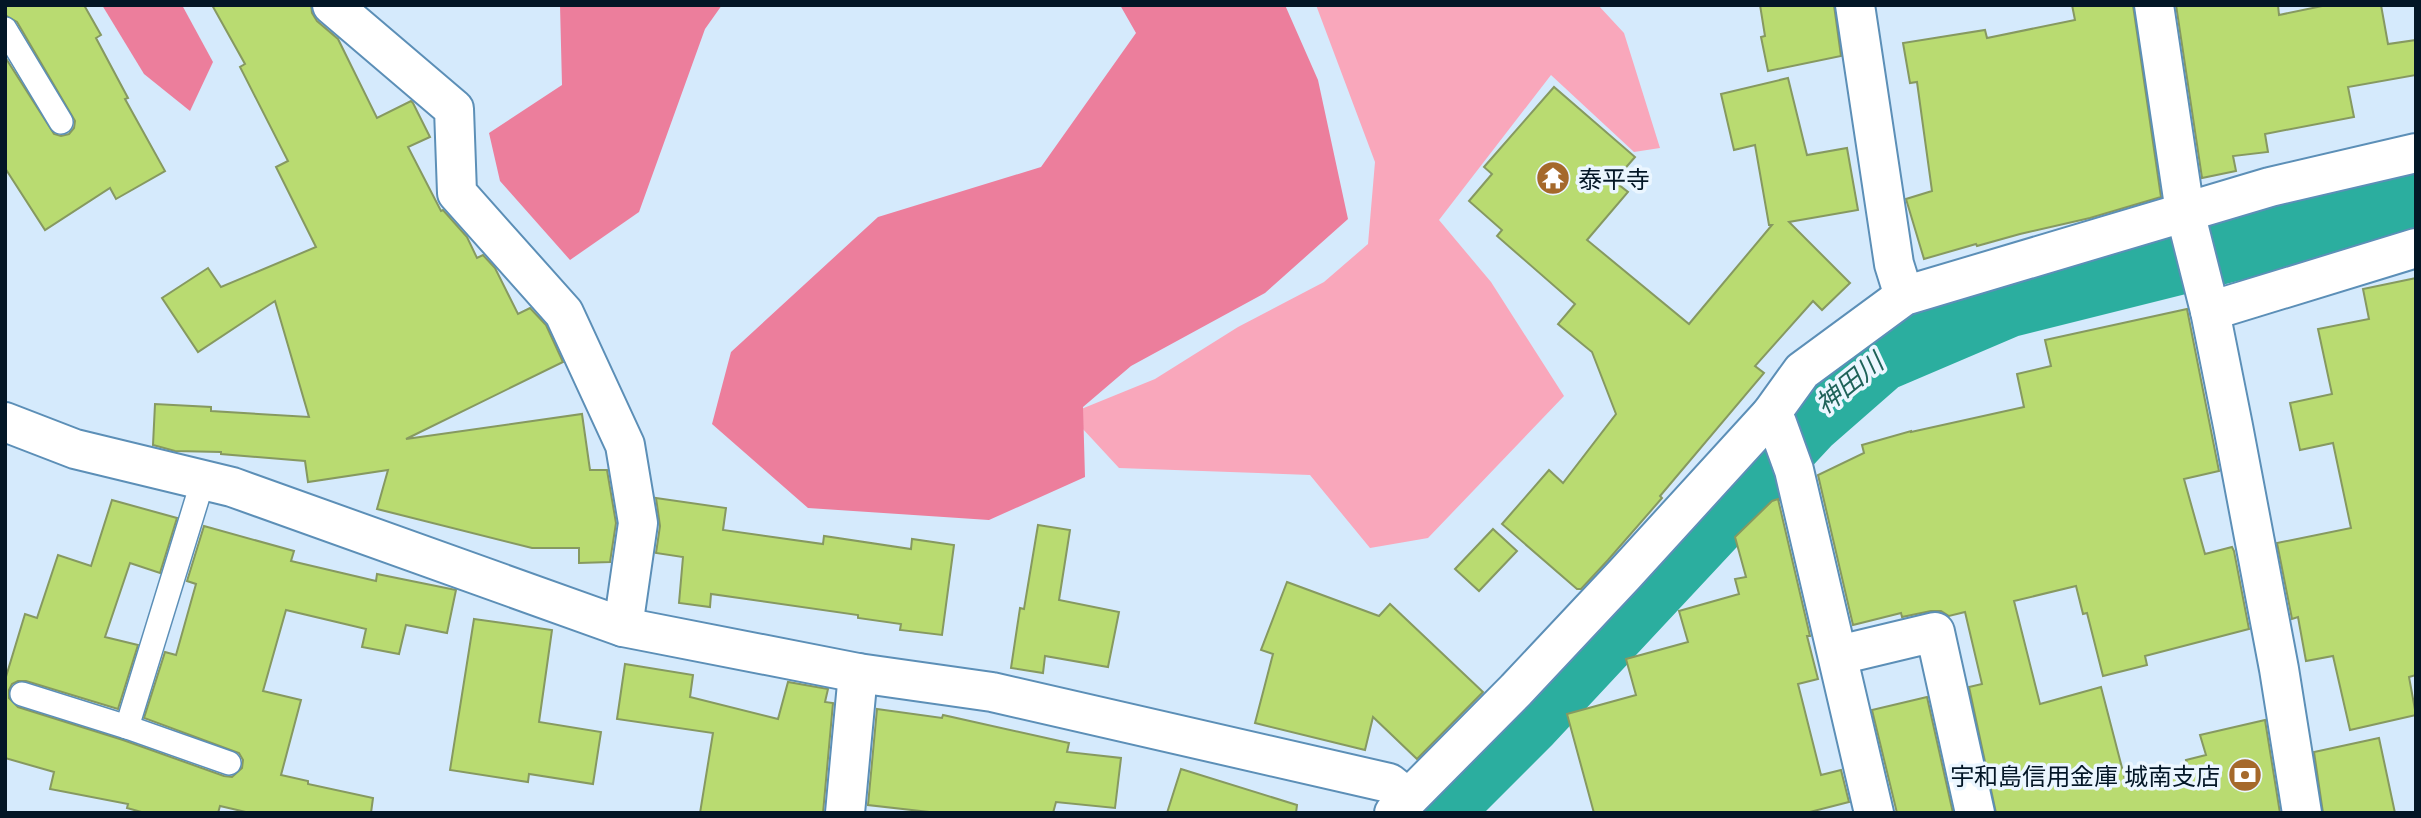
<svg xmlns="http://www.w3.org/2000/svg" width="2421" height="818" viewBox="0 0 2421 818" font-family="'Golos Text','Noto Sans JP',sans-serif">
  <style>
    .green { fill: #f9a7bb }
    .forest { fill: #ec7e9c }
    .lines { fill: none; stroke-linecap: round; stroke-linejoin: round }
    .river { stroke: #2bae9f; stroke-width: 75 }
    .building { fill: #b9db71; stroke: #869960; stroke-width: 2 }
    .service-casing { stroke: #5c8fb7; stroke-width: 26 }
    .minor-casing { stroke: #5c8fb7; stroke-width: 42 }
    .service { stroke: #fff; stroke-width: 23 }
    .minor { stroke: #fff; stroke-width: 38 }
    .labels { text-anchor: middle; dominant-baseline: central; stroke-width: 7; stroke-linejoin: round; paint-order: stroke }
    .poi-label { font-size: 24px; fill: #031626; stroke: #ebf6ff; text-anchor: start }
    .water-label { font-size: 26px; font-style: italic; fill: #1f6259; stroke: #ebf6ff }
  </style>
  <rect width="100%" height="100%" fill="#d5eafc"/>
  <polygon class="green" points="1316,5 1598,5 1624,33 1660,148 1634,152 1551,75 1439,220 1491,282 1564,396 1428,538 1370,548 1310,475 1119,468 1069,414 1155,379 1238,327 1324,282 1368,244 1375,162"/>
  <g class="forest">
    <polygon points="102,5 182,5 213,62 190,111 144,74"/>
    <polygon points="560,5 722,5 705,29 639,212 570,260 500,181 489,133 562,85"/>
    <polygon points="1120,5 1285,5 1318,80 1348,219 1265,293 1131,366 1083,407 1085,477 989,520 808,508 712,424 731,352 878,217 1041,167 1136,33"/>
  </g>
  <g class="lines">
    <polyline class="river" points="1431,813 1526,718 1806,418 1878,355 2007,300 2416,198"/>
  </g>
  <g class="building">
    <polygon points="5,5 84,5 101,35 96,38 128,98 125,99 165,171 116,199 110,188 45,230 5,168 5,57 54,134 61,136 69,134 74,128 75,121 17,22 5,15"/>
    <polygon points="212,5 311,5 312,13 317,21 338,39 377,118 411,101 413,103 430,137 408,147 441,211 443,210 467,237 477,258 483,255 495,268 518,314 530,308 546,325 563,362 406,439 582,414 590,470 607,470 616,523 610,562 579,563 579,548 532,548 377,509 388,470 308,482 305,461 221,454 221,452 175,451 153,445 155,404 211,407 211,411 309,417 275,301 198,352 162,298 208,268 221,287 316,247 276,167 288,161 240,67 245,64"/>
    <polygon points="1760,5 1834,5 1841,56 1768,71 1761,37 1765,36"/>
    <polygon points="2072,5 2133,5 2161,197 2090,218 2020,234 1977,246 1976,244 1924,259 1906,199 1932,191 1917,82 1910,83 1903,43 1985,30 1987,38 2075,20"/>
    <polygon points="2176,5 2278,5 2279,15 2327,5 2381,5 2388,44 2416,40 2416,75 2348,87 2354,117 2265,134 2268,152 2233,156 2236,171 2202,178"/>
    <polygon points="1788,78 1807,155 1847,148 1858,210 1789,222 1850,283 1822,310 1813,301 1755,366 1764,373 1660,496 1662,498 1608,560 1581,589 1577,589 1502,524 1549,470 1563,483 1616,414 1592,352 1558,324 1575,304 1497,236 1502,230 1469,201 1492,174 1484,167 1554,87 1635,157 1614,181 1628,192 1587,240 1689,324 1772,225 1769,225 1755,145 1734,150 1721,94"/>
    <polygon points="2416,278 2416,675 2409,677 2416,715 2350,730 2333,656 2306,661 2298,617 2292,619 2277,543 2351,528 2333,443 2300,450 2290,403 2332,394 2318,329 2369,319 2363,289"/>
    <polygon points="2187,309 2219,471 2184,479 2205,554 2232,547 2234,551 2249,629 2145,656 2147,665 2103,676 2087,613 2083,614 2076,586 2014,601 2040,704 2101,687 2127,787 2189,771 2186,760 2206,755 2200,735 2265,720 2280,813 1996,813 1969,687 1982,684 1965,612 1949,616 1941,611 1931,611 1902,617 1901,613 1853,625 1818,475 1864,453 1862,445 1911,431 1911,432 2024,407 2017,374 2051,366 2045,340"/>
    <polygon points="656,498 726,508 723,530 823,544 824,536 911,549 912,539 954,545 942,635 900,630 901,624 858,618 858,615 711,594 710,607 679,603 683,557 656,553 660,526"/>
    <polygon points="1778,499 1810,636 1807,636 1818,679 1798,684 1821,775 1841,770 1849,802 1806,813 1594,813 1567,714 1636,695 1626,659 1688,642 1679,611 1739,594 1735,579 1746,577 1735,537 1772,501"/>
    <polygon points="112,500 177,518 160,573 130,563 105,637 138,645 118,709 26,681 18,681 12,684 9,690 9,698 18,707 123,740 224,776 232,777 242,768 243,760 239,753 144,718 165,652 176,655 196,584 187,581 204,526 294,551 291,561 376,581 377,574 456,590 447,633 406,625 399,654 362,647 366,629 286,610 263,691 301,700 281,775 308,781 308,784 373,798 371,813 250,813 220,806 218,813 145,813 127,808 128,804 50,789 54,772 5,758 5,680 25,614 37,618 58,555 91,566"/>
    <polygon points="1038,525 1070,530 1059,600 1119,612 1108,667 1045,656 1043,673 1011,668 1020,608 1024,609"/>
    <polygon points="1493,529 1517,551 1479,591 1455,569"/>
    <polygon points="1287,582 1379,616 1390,604 1483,692 1417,759 1373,717 1365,750 1255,723 1273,654 1261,650"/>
    <polygon points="474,619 552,630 539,722 601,732 593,784 529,774 528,782 450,770"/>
    <polygon points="625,664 693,675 690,697 778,719 788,682 828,689 825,702 833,703 823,813 700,813 713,733 617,719"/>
    <polygon points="1927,697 1953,813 1897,813 1872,710"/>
    <polygon points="877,709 942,718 943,715 1069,743 1067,752 1121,758 1115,808 1056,802 1053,813 938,813 868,805"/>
    <polygon points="2379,738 2395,813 2323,813 2314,752"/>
    <polygon points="1181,769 1297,805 1296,813 1167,813"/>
  </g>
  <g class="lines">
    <g class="service-casing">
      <g id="service">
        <polyline points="5,29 61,122"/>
        <polyline points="22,694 127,727 229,763"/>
        <polyline points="127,727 203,480"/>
      </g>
    </g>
    <g class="minor-casing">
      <g id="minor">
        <polyline points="332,5 454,109 457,193 564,313 625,445 638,523 623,627"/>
        <polyline points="1855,5 1894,264 1904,296"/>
        <polyline points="2154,5 2185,212 2210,311 2233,426 2279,669 2302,813"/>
        <polyline points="2210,311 2416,248"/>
        <polyline points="1771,414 1777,423 1794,470 1874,813"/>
        <polyline points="5,422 75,449 232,487 623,627 858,673 992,692 1389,783 1408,798"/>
        <polyline points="1839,655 1935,632 1975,813"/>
        <polyline points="845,813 858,673"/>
        <polyline points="1394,813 1516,690 1624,575 1771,414 1802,371 1904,296 2270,187 2416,153"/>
      </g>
    </g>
    <use href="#service" class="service"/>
    <use href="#minor" class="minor"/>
  </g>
  <defs>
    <g id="temple-disc" transform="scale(1.75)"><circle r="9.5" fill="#a5692b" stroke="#ebf6ff"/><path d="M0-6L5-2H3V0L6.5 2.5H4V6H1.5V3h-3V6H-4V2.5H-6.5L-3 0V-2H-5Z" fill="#fff"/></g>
    <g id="bank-disc" transform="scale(1.75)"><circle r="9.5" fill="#a5692b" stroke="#ebf6ff"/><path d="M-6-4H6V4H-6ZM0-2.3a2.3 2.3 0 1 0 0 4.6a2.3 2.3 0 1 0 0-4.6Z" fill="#fff"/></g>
  </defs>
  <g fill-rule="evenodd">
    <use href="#temple-disc" x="1553" y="178"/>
    <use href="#bank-disc" x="2245" y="775"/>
  </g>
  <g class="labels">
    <g class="poi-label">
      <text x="1578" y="178">泰平寺</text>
      <text x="2220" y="775" text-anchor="end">宇和島信用金庫 城南支店</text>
    </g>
    <g class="water-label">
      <text transform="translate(1849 383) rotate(-39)">神田川</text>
    </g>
  </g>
  <rect width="2421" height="818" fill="none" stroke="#031626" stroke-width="14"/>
</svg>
